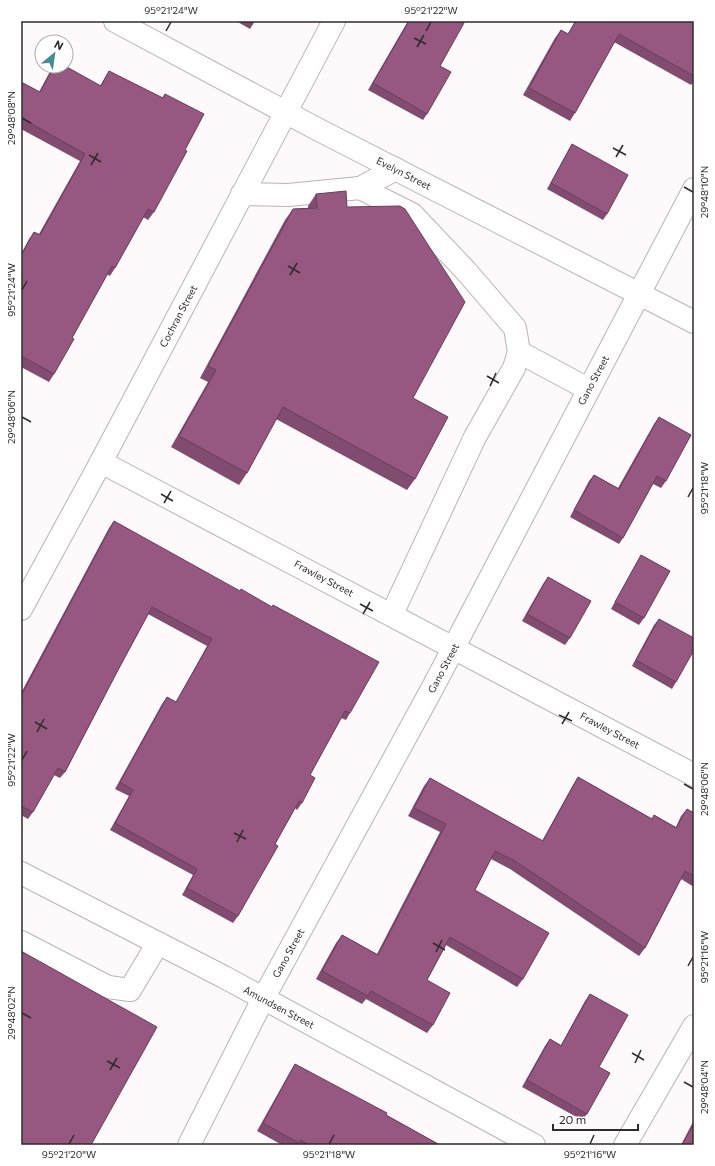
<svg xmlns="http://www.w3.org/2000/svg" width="715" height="1166" viewBox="0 0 715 1166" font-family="Commissioner,sans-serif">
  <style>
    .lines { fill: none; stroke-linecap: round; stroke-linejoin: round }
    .minor-casing { stroke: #bdb2b3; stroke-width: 24 }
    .minor { stroke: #fff; stroke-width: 22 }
    .wall { fill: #814c6f }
    .building { fill: #965881; stroke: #693e5a }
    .ticks { fill: none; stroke: #2f2b2b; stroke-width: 1.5 }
    .labels { text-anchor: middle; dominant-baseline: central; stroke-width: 4; stroke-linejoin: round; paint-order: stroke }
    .street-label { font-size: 10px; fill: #2f2b2b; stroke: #fff }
    .neatline { fill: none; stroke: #2f2b2b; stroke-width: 1.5 }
    .ticks-label { font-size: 10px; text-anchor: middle; fill: #2f2b2b }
  </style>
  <rect width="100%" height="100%" fill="#fef9fa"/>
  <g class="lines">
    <g class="minor-casing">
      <g id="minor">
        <polyline points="115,21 317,129 694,322"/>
        <polyline points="360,188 412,214 466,271 515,328 519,352 588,389"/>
        <polyline points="242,194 288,195 360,188 396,169"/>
        <polyline points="101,462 694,775"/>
        <polyline points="21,609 101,462 334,21"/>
        <polyline points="392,614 475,437 514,368 519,352"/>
        <polyline points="21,873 224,977 534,1145"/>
        <polyline points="21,942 108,987 130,990 158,943"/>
        <polyline points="189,1145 263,999 433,687 694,189"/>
        <polyline points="625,1145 694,1026"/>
      </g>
    </g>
    <use href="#minor" class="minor"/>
  </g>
  <g class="wall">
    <polygon points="236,21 255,21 250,29"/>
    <polygon points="408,21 459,21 440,66 427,114 423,120 368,90"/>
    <polygon points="575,21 694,21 694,81 691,85 614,42 575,113 570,121 523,95 555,38 561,30 568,34"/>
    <polygon points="53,66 65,66 100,86 104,79 109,71 162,98 165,94 154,212 148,220 143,217 115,268 110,276 107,274 72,338 54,374 49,382 21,367 21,254 29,239 34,232 39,234 80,161 21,129 21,82 39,92"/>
    <polygon points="572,144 607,214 603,220 547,189 568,151"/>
    <polygon points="316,194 347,207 413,398 415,479 407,490 276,419 247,473 239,485 171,447 208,382 200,378 285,220 293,209 308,208 308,206"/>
    <polygon points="659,417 666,481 661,488 653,484 623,538 619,544 570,517 589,481 594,475 618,488 654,424"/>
    <polygon points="114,521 350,713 346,720 341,718 310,775 302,803 297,810 295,808 275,844 238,916 233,923 182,895 193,875 110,830 129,796 115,789 162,704 167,697 176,702 207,646 148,614 117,672 65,772 60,778 54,775 33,812 28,819 21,815 21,693 109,528"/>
    <polygon points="641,555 644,618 639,625 611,609 637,562"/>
    <polygon points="548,577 570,638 565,645 522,621 543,584"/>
    <polygon points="659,619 676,682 672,689 632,666 654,625"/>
    <polygon points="578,777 652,819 654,815 676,827 681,816 687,809 694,813 694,887 681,879 645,948 639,956 510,869 491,859 475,890 523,979 517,987 446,945 427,980 433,1025 427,1033 366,999 362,1004 316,979 336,943 342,935 377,954 440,832 408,816 424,786 430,778 542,841 573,785"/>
    <polygon points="590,994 599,1067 587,1114 582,1120 522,1087 545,1046 550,1039 561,1045 585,1001"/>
    <polygon points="295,1064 386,1115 440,1145 282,1145 257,1131 290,1072"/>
    <polygon points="694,1120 694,1145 681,1145"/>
  </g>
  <g class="building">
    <polygon points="409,21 459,21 464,23 440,66 451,72 427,114 373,83"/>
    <polygon points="576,21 694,21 694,76 619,34 575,113 529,88 561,30 568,34"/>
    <polygon points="54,66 65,66 101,86 109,71 163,98 165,94 204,114 185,150 187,151 154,212 148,209 115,268 112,266 72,338 74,339 54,374 21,356 21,256 34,232 40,235 85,154 21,118 21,82 40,92"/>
    <polygon points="572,144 628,175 607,214 551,183"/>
    <polygon points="346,191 347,207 400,206 405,209 465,302 413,398 448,417 415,479 283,407 247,473 179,436 216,370 208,366 293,209 317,208 316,194"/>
    <polygon points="659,417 691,435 666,481 657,476 623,538 574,510 594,475 619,489"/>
    <polygon points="114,521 240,591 241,589 272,607 273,605 379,662 350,713 345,711 310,775 315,778 302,803 299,801 275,844 278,846 238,916 187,888 197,869 115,823 133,790 120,782 167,697 176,702 212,639 152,607 117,672 65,772 58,768 33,812 21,806 21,696"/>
    <polygon points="641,555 670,571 644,618 615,602"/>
    <polygon points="548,577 591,601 570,638 527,614"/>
    <polygon points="659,619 694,638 694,650 676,682 636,660"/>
    <polygon points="578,777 652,819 654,815 676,828 687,809 694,813 694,876 685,871 645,948 515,861 495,851 475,890 549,933 523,979 450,937 427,980 450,993 433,1025 371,991 368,996 322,971 342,935 378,955 446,824 414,808 430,778 543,841"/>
    <polygon points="21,951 157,1027 91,1145 21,1145"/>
    <polygon points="590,994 628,1015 599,1067 610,1073 587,1114 527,1080 550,1039 561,1046"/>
    <polygon points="295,1064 387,1113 386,1115 440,1145 309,1145 301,1140 299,1143 263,1123"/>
    <polygon points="694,1123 694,1145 682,1145"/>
  </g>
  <path class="ticks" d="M166 31 171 22M426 31 431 22M414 38 426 44M417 47 424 35M22 118 31 123M613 148 626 155M89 155 101 162M616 157 623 145M91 165 98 153M684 187 693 192M288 266 300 273M290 275 297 263M22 290 27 281M487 376 499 383M490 386 496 373M22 417 31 422M161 494 173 501M688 497 693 488M164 503 171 491M360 604 373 611M363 614 370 602M559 715 572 721M35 722 47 729M562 724 569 712M37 732 44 719M22 760 27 751M684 784 693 789M234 833 246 839M237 842 243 830M433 943 445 950M436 952 442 940M688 966 693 957M22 1013 31 1018M632 1053 644 1060M107 1061 120 1068M635 1063 641 1050M110 1070 117 1058M684 1082 693 1087M69 1144 74 1135M329 1144 334 1135M590 1144 594 1135"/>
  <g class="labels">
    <g class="street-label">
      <text transform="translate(404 173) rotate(27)">Evelyn Street</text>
      <text transform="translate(178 316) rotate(-62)">Cochran Street</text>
      <text transform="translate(593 380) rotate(-62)">Gano Street</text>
      <text transform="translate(324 578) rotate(28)">Frawley Street</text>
      <text transform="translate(443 668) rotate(-62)">Gano Street</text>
      <text transform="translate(610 730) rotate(28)">Frawley Street</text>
      <text transform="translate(288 953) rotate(-61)">Gano Street</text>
      <text transform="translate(279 1007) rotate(28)">Amundsen Street</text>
    </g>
  </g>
  <rect width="715" height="1166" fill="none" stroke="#ffffff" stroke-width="44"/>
  <g transform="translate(54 54) rotate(29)"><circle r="19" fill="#ffffff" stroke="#acaaaa"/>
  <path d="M0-3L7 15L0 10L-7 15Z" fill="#458b95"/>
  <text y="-6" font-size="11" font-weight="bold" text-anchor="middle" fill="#2f2b2b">N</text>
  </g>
  <path d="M553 1124v6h85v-6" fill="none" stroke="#2f2b2b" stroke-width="2"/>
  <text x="559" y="1124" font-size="12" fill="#2f2b2b" stroke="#ffffff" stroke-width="3" paint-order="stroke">20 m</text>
  <rect x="22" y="22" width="671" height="1122" class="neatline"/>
  <g class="ticks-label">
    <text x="171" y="14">95°21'24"W</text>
    <text x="431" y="14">95°21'22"W</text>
    <text transform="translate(11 118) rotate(-90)" y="4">29°48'08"N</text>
    <text transform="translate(704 192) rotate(-90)" y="4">29°48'10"N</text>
    <text transform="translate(11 290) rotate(-90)" y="4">95°21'24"W</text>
    <text transform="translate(11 417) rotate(-90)" y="4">29°48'06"N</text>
    <text transform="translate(704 488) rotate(-90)" y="4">95°21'18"W</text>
    <text transform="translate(11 760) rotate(-90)" y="4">95°21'22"W</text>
    <text transform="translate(704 789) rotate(-90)" y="4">29°48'06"N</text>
    <text transform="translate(704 957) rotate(-90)" y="4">95°21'16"W</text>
    <text transform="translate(11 1013) rotate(-90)" y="4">29°48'02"N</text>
    <text transform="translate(704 1087) rotate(-90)" y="4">29°48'04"N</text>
    <text x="69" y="1158">95°21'20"W</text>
    <text x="329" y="1158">95°21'18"W</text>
    <text x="590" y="1158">95°21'16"W</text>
  </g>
</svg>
